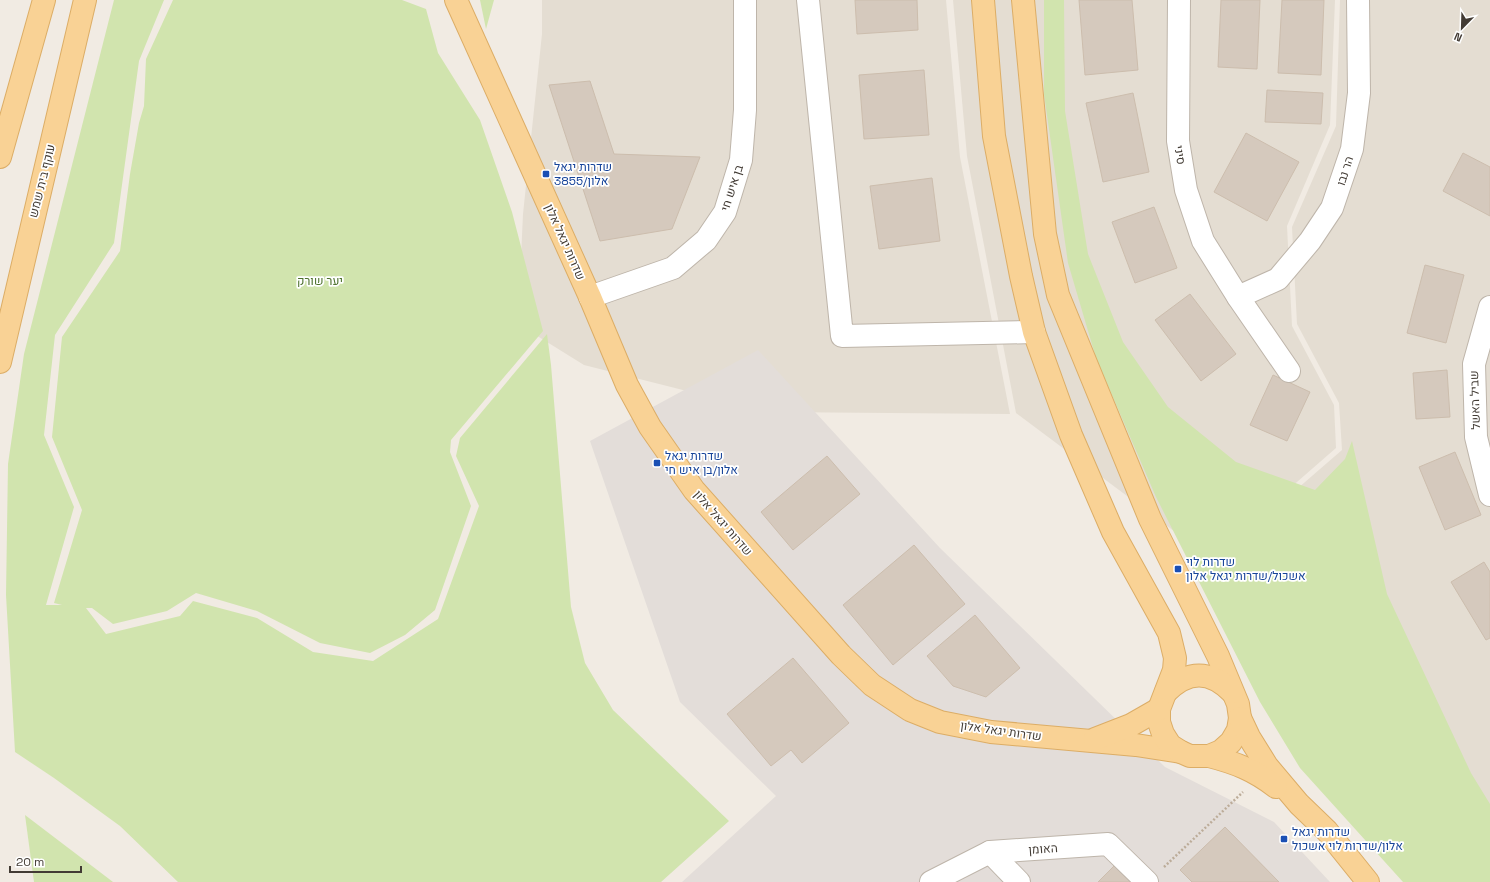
<svg xmlns="http://www.w3.org/2000/svg" width="1490" height="882" viewBox="0 0 1490 882" font-family="'Space Grotesk',Heebo,sans-serif">
  <style>
    .residential { fill: #e4ddd2 }
    .industrial { fill: #e3ddd9 }
    .green { fill: #d1e4ae }
    .building { fill: #d5c9bd; stroke: #ccbdad }
    .lines { fill: none; stroke-linecap: round; stroke-linejoin: round }
    .minor-casing { stroke: #beb5aa; stroke-width: 24 }
    .major-casing { stroke: #dcad66; stroke-width: 24 }
    .path { stroke: #bcac99; stroke-width: 2.5; stroke-dasharray: 2 2; stroke-linecap: butt }
    .minor { stroke: #fff; stroke-width: 22 }
    .major { stroke: #f9d295; stroke-width: 22 }
    .transit-dot { fill: #1a4fb4; stroke: #fff; stroke-width: 1.5 }
    .labels { text-anchor: middle; dominant-baseline: central; stroke-width: 3.5; stroke-linejoin: round; paint-order: stroke }
    .street-label { font-size: 12px; fill: #423b34; stroke: #fff }
    .transit-label { font-size: 12px; fill: #164399; stroke: #fff; text-anchor: start }
    .park-label { font-size: 12px; fill: #4c702b; stroke: #fff }
  </style>
  <rect width="100%" height="100%" fill="#f1ebe3"/>
  <g class="residential">
    <polygon points="542,0 946,0 960,157 1010,414 770,412 584,365 518,324 523,214 542,34"/>
    <polygon points="953,0 1335,0 1330,125 1287,226 1292,326 1334,405 1336,448 1210,558 1016,413 967,156"/>
    <polygon points="1340,0 1490,0 1490,882 1260,521 1342,450 1339,403 1297,324 1292,227 1336,126"/>
  </g>
  <polygon class="industrial" points="758,350 940,548 1165,767 1274,822 1330,882 682,882 776,796 680,702 590,441"/>
  <g class="green">
    <polygon points="114,0 164,0 139,61 114,243 55,335 44,435 74,507 46,605 62,605 54,603 82,510 52,437 62,337 120,251 130,174 139,123 144,106 146,59 173,0 402,0 426,9 438,53 480,120 512,212 543,331 451,440 450,452 471,506 435,610 405,635 370,653 320,643 257,611 196,593 167,611 113,624 92,608 86,608 106,634 180,616 193,601 257,618 313,652 373,661 438,619 479,506 456,456 460,438 547,334 551,365 571,607 585,663 613,710 729,821 661,882 178,882 120,826 54,778 15,752 6,595 8,464 24,354"/>
    <polygon points="480,0 494,0 486,29"/>
    <polygon points="1044,0 1064,0 1065,111 1088,254 1123,342 1168,407 1236,462 1315,490 1345,459 1352,441 1387,594 1471,773 1490,804 1490,882 1403,882 1300,768 1260,702 1156,497 1096,358 1068,263 1044,94"/>
    <polygon points="25,815 113,882 34,882"/>
  </g>
  <g class="building">
    <polygon points="855,0 917,0 918,30 857,34"/>
    <polygon points="1079,0 1132,0 1138,70 1085,75"/>
    <polygon points="1221,0 1260,0 1257,69 1218,67"/>
    <polygon points="1282,0 1324,0 1321,75 1278,73"/>
    <polygon points="924,70 929,135 864,139 859,75"/>
    <polygon points="590,81 614,154 700,157 672,229 600,241 549,85"/>
    <polygon points="1267,90 1323,93 1321,124 1265,122"/>
    <polygon points="1133,93 1149,172 1103,182 1086,103"/>
    <polygon points="1246,133 1299,162 1267,221 1214,192"/>
    <polygon points="1463,153 1490,167 1490,216 1443,191"/>
    <polygon points="932,178 940,241 879,249 870,186"/>
    <polygon points="1154,207 1177,268 1135,283 1112,222"/>
    <polygon points="1425,265 1464,275 1446,343 1407,333"/>
    <polygon points="1190,294 1236,354 1201,381 1155,320"/>
    <polygon points="1447,370 1450,417 1416,419 1413,373"/>
    <polygon points="1273,375 1310,392 1287,441 1250,425"/>
    <polygon points="1455,452 1481,515 1445,530 1419,467"/>
    <polygon points="827,456 860,494 793,550 761,512"/>
    <polygon points="914,545 965,604 893,665 843,605"/>
    <polygon points="1484,562 1490,572 1490,638 1486,640 1451,582"/>
    <polygon points="975,615 1020,668 986,697 953,686 927,656"/>
    <polygon points="793,658 849,723 802,763 791,750 771,766 727,714"/>
    <polygon points="1225,827 1279,882 1192,882 1180,870"/>
    <polygon points="1116,864 1133,882 1098,882"/>
  </g>
  <g class="lines">
    <g class="minor-casing">
      <g id="minor">
        <polyline points="808,0 842,336 1034,332"/>
        <polyline points="1179,0 1178,141 1186,190 1203,241 1238,297 1289,371"/>
        <polyline points="590,297 673,268 706,240 725,212 741,160 745,110 745,0"/>
        <polyline points="1238,297 1278,279 1310,241 1332,208 1352,149 1359,93 1358,0"/>
        <polyline points="1490,307 1474,364 1476,437 1490,495"/>
        <polyline points="990,852 1019,882"/>
        <polyline points="931,882 990,852 1108,844 1147,882"/>
      </g>
    </g>
    <g class="major-casing">
      <g id="major">
        <polyline points="456,0 590,297 627,385 650,427 694,490 841,655 872,685 910,710 940,722 991,732 1136,745 1181,752"/>
        <polyline points="983,0 994,136 1021,276 1034,332 1071,435 1113,532 1169,633 1175,658 1174,670 1159,709 1159,722 1163,734 1170,745 1181,752 1190,756 1209,756 1221,751 1231,742 1238,730 1240,718 1238,704 1218,656 1150,519 1058,295 1045,234 1023,0"/>
        <polyline points="0,157 44,0"/>
        <polyline points="0,362 85,0"/>
        <path d="M1166 692C1188 670 1210 670 1232 692"/>
        <polyline points="1240,718 1249,737 1267,766 1299,804 1327,831 1368,882"/>
        <polyline points="1095,739 1131,725 1159,709"/>
        <path d="M1209 756C1236 763 1254 770 1276 787"/>
      </g>
    </g>
    <polyline class="path" points="1164,867 1243,792"/>
    <use href="#minor" class="minor"/>
    <use href="#major" class="major"/>
  </g>
  <g class="transit-dot">
    <rect x="542" y="170" width="8" height="8" rx="2"/>
    <rect x="653" y="459" width="8" height="8" rx="2"/>
    <rect x="1174" y="565" width="8" height="8" rx="2"/>
    <rect x="1280" y="835" width="8" height="8" rx="2"/>
  </g>
  <g class="labels">
    <g class="street-label">
      <text transform="translate(1180 155) rotate(81)">סיני</text>
      <text transform="translate(1345 171) rotate(-72)">הר נבו</text>
      <text transform="translate(42 181) rotate(-76)">עוקף בית שמש</text>
      <text transform="translate(732 188) rotate(-72)">בן איש חי</text>
      <text transform="translate(565 242) rotate(66)">שדרות יגאל אלון</text>
      <text transform="translate(1475 400) rotate(-92)">שביל האשל</text>
      <text transform="translate(723 523) rotate(49)">שדרות יגאל אלון</text>
      <text transform="translate(1001 731) rotate(8)">שדרות יגאל אלון</text>
      <text transform="translate(1043 849) rotate(-4)">האומן</text>
    </g>
    <g class="transit-label">
      <text x="554" y="167">שדרות יגאל<tspan x="554" dy="14">אלון/3855</tspan></text>
      <text x="665" y="456">שדרות יגאל<tspan x="665" dy="14">אלון/בן איש חי</tspan></text>
      <text x="1186" y="562">שדרות לוי<tspan x="1186" dy="14">אשכול/שדרות יגאל אלון</tspan></text>
      <text x="1292" y="832">שדרות יגאל<tspan x="1292" dy="14">אלון/שדרות לוי אשכול</tspan></text>
    </g>
    <g class="park-label">
      <text x="320" y="281">יער שורק</text>
    </g>
  </g>
  <g transform="translate(1462 28) rotate(203)" stroke="#ffffff" stroke-width="3" paint-order="stroke">
  <path d="M0-3L7 15L0 10L-7 15Z" fill="#423b34"/>
  <text y="-6" font-size="11" font-weight="bold" text-anchor="middle" fill="#423b34">N</text>
  </g>
  <path d="M10 866v6h71v-6" fill="none" stroke="#423b34" stroke-width="2"/>
  <text x="16" y="866" font-size="12" fill="#423b34" stroke="#ffffff" stroke-width="3" paint-order="stroke">20 m</text>
</svg>
